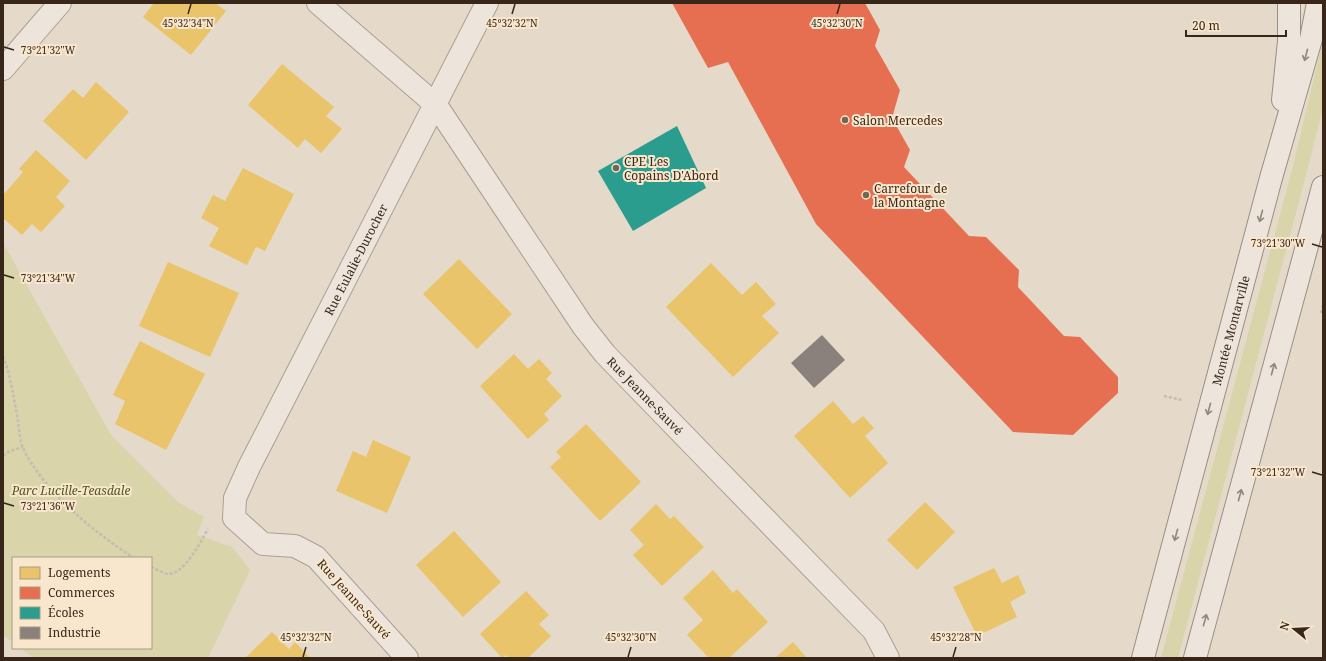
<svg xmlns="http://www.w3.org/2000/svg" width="1326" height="661" viewBox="0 0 1326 661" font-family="'Noto Serif',serif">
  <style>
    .green { fill: #d9d4aa }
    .homes { fill: #e9c46a }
    .shops { fill: #e76f51 }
    .schools { fill: #2a9d8f }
    .industry { fill: #8a817c }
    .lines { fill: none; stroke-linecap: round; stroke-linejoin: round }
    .street-casing { stroke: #aa9f93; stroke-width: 24 }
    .secondary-casing { stroke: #998e83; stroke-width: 24 }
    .path { stroke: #c5bcb2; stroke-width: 2.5; stroke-dasharray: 3 2; stroke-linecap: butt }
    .street { stroke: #ede5db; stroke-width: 22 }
    .secondary { stroke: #ede5db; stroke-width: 22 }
    .oneway { stroke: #93867a }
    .ticks { fill: none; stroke: #39261a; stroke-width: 1.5 }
    .poi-dot { fill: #756557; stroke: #f8e7cc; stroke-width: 1.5 }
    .labels { text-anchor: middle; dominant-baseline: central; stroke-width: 4; stroke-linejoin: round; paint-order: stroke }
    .poi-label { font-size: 12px; fill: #39261a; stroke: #f8e7cc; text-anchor: start }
    .street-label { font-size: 12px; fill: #39261a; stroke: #f8e7cc }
    .park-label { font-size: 12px; font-style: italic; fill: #4f571f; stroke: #f8e7cc }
    .ticks-label { font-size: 10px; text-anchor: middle; fill: #39261a; stroke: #f8e7cc; stroke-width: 4; stroke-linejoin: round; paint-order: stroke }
  </style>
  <rect width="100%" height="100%" fill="#e5dac9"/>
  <g class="green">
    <polygon points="1323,40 1323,108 1310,160 1178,658 1161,658 1293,166"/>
    <polygon points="3,243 111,435 178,502 204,517 197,535 232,547 250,570 208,658 34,658 20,648 151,648 151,558 13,558 13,642 3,635"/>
  </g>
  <g class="homes">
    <polygon points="154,3 215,3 226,11 191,55 143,17"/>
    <polygon points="282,64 334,107 326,116 342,129 321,153 305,139 298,148 248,105"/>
    <polygon points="96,82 129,112 86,160 43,121 73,89 83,98"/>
    <polygon points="36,150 70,181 56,197 65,206 41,232 32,224 22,235 3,218 3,191 5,193 23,172 19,169"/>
    <polygon points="243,168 294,194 265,251 256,247 247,265 209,246 219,228 201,218 213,195 225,201"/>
    <polygon points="459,259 512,314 477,349 423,294"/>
    <polygon points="168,262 239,293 210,357 139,326"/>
    <polygon points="711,263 742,295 756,282 776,304 762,316 779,333 733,377 666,307"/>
    <polygon points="140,341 205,374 166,450 115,424 125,401 113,395"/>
    <polygon points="514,354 528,369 539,359 552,373 546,379 562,396 544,414 549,420 528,439 480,386"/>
    <polygon points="833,401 853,424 863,416 874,428 865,436 888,463 850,498 794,436"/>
    <polygon points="586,424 641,482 600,521 550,467 561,457 556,452"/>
    <polygon points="373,440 411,457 387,513 336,491 353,451 366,457"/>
    <polygon points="925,502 955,532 917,570 887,540"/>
    <polygon points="656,504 670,519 674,516 704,547 662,586 633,555 644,545 630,530"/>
    <polygon points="454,531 501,582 463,617 416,565"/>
    <polygon points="994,568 1002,583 1018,575 1026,593 1010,602 1017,617 977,636 953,587"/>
    <polygon points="713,570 733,593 737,589 768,622 729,658 709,658 687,635 703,620 683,598"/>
    <polygon points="526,591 549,615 539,624 551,636 528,658 509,658 506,655 502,658 480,634"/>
    <polygon points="272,632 289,649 295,642 310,658 245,658"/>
    <polygon points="793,642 807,658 775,658"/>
  </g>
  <polygon class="shops" points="672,3 865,3 880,30 875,46 900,90 892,118 910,150 904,167 969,236 986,237 1019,270 1018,287 1064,336 1080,337 1118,377 1118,393 1073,435 1013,432 816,224 728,62 708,68"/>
  <polygon class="schools" points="677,126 706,188 633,231 598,171"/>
  <polygon class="industry" points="822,335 845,360 814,388 791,363"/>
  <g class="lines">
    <g class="street-casing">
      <g id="street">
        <path id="s1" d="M318 3 436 105 583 326 605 354 874 631 888 658"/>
        <polyline points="3,69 60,3"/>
        <path id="s2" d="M407 658 316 557 295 546 263 544 234 518 235 498 249 467 487 3"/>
      </g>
    </g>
    <g class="secondary-casing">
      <g id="secondary">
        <polyline points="1283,100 1289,41 1289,3"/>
        <path id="s3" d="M1143 658 1271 178 1311 39 1318 3"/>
        <polyline points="1195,658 1323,187"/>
      </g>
    </g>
    <g class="path">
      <polyline points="1321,313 1323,306"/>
      <path d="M3 356C11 377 14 399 18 421 19 430 20 440 23 448 43 491 95 533 134 558"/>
      <polyline points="1164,396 1182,400"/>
      <polyline points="3,456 10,451 23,447"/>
      <path d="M151 567C156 569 163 573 168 574 184 575 201 541 208 529"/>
    </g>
    <use href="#street" class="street"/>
    <use href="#secondary" class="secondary"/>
  </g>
  <defs><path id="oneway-shaft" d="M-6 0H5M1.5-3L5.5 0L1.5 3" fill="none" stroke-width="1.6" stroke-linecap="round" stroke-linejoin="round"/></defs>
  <g class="oneway">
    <use href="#oneway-shaft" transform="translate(1306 55) rotate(105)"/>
    <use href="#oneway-shaft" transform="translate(1261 216) rotate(105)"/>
    <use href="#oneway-shaft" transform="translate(1273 369) rotate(-75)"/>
    <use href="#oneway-shaft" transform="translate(1209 409) rotate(105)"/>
    <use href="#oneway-shaft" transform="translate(1240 495) rotate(-75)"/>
    <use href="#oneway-shaft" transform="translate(1176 535) rotate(105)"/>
    <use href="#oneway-shaft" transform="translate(1205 620) rotate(-75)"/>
  </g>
  <path class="ticks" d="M188 14 191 4M512 14 515 4M837 14 840 4M4 47 14 50M1312 244 1322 247M4 275 14 278M1312 472 1322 475M4 503 14 506M303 657 306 647M628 657 631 647M953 657 956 647"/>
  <g class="poi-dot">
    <circle cx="845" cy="120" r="4"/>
    <circle cx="616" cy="168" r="4"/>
    <circle cx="866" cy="195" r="4"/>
  </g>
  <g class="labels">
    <g class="poi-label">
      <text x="853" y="120">Salon Mercedes</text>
      <text x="624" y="161">CPE Les<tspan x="624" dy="14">Copains D'Abord</tspan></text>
      <text x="874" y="188">Carrefour de<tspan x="874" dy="14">la Montagne</tspan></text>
    </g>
    <g class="street-label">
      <text stroke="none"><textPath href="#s2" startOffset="518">Rue Eulalie-Durocher</textPath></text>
      <text stroke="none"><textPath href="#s3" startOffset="339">Montée Montarville</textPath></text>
      <text stroke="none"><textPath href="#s1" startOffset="515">Rue Jeanne-Sauvé</textPath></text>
      <text transform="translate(354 599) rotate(48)">Rue Jeanne-Sauvé</text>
    </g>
    <g class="park-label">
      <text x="71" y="490">Parc Lucille-Teasdale</text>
    </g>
  </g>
  <g class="ticks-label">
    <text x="188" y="27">45°32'34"N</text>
    <text x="512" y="27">45°32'32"N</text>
    <text x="837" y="27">45°32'30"N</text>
    <text x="48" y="54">73°21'32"W</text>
    <text x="1278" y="247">73°21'30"W</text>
    <text x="48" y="282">73°21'34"W</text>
    <text x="1278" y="476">73°21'32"W</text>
    <text x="48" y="510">73°21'36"W</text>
    <text x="306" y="641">45°32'32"N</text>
    <text x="631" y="641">45°32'30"N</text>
    <text x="956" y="641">45°32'28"N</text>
  </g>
  <rect width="1326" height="661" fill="none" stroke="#39261a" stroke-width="8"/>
  <rect x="12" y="557" width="140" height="92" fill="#f8e7cc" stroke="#ac9a85"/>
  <rect x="20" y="567" width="20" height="12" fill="#e9c46a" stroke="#ac9a85"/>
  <text x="48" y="577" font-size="12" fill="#39261a">Logements</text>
  <rect x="20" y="587" width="20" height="12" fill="#e76f51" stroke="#ac9a85"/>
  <text x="48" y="597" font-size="12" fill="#39261a">Commerces</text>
  <rect x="20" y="607" width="20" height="12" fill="#2a9d8f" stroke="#ac9a85"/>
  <text x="48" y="617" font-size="12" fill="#39261a">Écoles</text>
  <rect x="20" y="627" width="20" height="12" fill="#8a817c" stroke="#ac9a85"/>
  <text x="48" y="637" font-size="12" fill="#39261a">Industrie</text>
  <g transform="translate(1294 629) rotate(288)" stroke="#f8e7cc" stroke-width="3" paint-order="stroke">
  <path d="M0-3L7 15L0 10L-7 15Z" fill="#39261a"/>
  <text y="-6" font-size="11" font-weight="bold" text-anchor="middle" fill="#39261a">N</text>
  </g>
  <path d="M1186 30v6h100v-6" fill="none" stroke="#39261a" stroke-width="2"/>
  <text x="1192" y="30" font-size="12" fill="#39261a" stroke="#f8e7cc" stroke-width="3" paint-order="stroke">20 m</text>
</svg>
